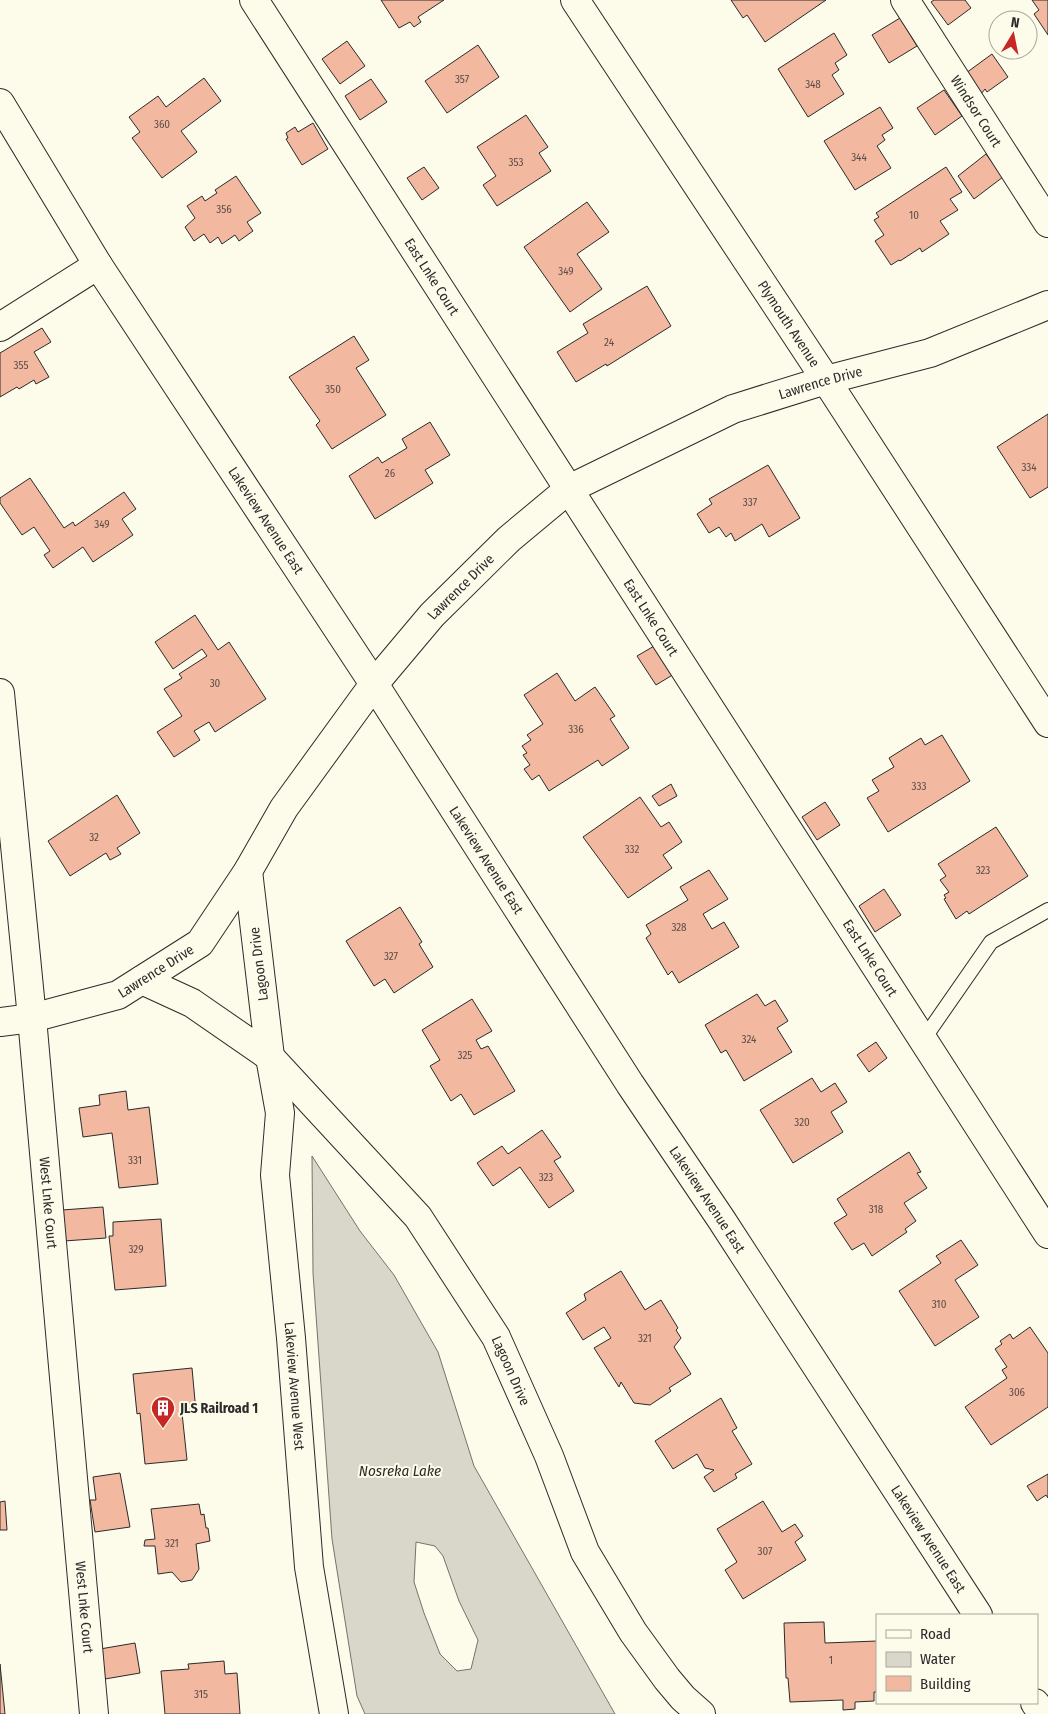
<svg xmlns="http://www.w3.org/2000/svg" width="1048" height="1714" viewBox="0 0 1048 1714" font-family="'Fira Sans Condensed',sans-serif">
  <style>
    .water { fill: #d8d7c9; stroke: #74746e; fill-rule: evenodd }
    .building { fill: #f2b8a0; stroke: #2b2b2b }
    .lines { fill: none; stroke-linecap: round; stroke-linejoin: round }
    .service-casing { stroke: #2b2b2b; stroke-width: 16 }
    .minor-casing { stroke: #2b2b2b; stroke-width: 30 }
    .service { stroke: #fdfbea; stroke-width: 14 }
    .minor { stroke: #fdfbea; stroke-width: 28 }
    .labels { text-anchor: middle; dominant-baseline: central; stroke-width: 4; stroke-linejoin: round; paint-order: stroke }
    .number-label { font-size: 11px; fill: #5d4e48 }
    .street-label { font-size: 14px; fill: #2b2b2b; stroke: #fdfbea }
    .poi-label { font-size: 14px; font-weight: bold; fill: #2b2b2b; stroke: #fdfbea; text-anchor: start }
    .water-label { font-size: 15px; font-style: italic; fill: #2b2b2b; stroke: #fdfbea }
  </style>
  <rect width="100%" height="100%" fill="#fdfbea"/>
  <path class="water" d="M312 1156 360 1231 394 1275 438 1352 474 1466 615 1714H365L357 1696 332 1539 313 1273ZM416 1542 435 1546 443 1556 459 1601 478 1640 471 1669 457 1671 440 1654 424 1613 414 1582Z"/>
  <g class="building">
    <polygon points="381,0 444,0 418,17 421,22 414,27 410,22 399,28"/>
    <polygon points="731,0 826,0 765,42 747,15 743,18"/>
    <polygon points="934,0 965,0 971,8 948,25 931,2"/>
    <polygon points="1032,0 1048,0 1048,35 1034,14 1039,10"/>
    <polygon points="900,18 917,46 889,63 872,35"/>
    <polygon points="834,33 847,55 835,63 839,70 832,75 844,94 808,117 778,69"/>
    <polygon points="347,41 365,66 340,84 322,59"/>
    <polygon points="478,45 499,77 447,113 425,81"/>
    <polygon points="992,54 1008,77 987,92 985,89 981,94 966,73"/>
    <polygon points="204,78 221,101 181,131 197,152 162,178 132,138 140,132 129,117 158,96 166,107"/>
    <polygon points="371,79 387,102 360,120 345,96"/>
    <polygon points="944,90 962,116 935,135 917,108"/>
    <polygon points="880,107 893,128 882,135 885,140 877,146 891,168 855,190 824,141"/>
    <polygon points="526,115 548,147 539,153 551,171 497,206 483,185 496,176 477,147"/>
    <polygon points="313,123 328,149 302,165 286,139 288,138 286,133 295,127 298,132"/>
    <polygon points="986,154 1003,177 974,199 958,176"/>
    <polygon points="424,167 439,188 422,200 407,178"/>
    <polygon points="946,167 962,192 950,199 958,210 940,221 949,234 922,252 920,248 900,261 899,260 891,265 875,241 884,235 874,220 879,217 876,213"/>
    <polygon points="236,176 261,213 247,222 253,231 239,241 235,235 222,244 218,237 210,243 204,234 194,241 185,227 195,218 187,206 202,196 205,201 217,193 215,190"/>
    <polygon points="587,202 609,232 577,254 602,289 570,312 524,247"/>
    <polygon points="647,286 671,326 607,366 606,364 576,382 557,352 588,333 583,324"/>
    <polygon points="42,328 51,342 34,352 49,377 36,384 34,380 19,389 17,387 0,397 0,353"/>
    <polygon points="354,336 369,360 356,368 386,415 332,449 316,425 320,421 289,377"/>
    <polygon points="1048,414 1048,487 1030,498 997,447"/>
    <polygon points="430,422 450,455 425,470 433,483 375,519 349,476 378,457 382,463 407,448 402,439"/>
    <polygon points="768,465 800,518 769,537 762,524 735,541 731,533 726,537 719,527 709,533 697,514 712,504 709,499"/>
    <polygon points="30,478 64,528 73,522 75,526 124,492 136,509 122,519 133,535 93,562 83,547 53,568 44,555 50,551 34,527 22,535 0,503 0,498"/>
    <polygon points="195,615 218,650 229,642 266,699 215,732 209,722 194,731 200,740 174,757 157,732 182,716 164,689 182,678 179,674 207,656 202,649 173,669 155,642"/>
    <polygon points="661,642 679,671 656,685 637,656"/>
    <polygon points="557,673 575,701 595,687 615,716 610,719 629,748 602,766 598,760 549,791 539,775 532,780 524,769 530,765 523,755 527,753 522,746 531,740 527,735 543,724 524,695"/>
    <polygon points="942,735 970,781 888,832 867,798 879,791 872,780 894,767 889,758 921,738 925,745"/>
    <polygon points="671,784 677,796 659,806 652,796"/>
    <polygon points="117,795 140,833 117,848 121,854 110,860 106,853 70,876 48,841"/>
    <polygon points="640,797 661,827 669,822 682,842 663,855 672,868 628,898 583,837"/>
    <polygon points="825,802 840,825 817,840 802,817"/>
    <polygon points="996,827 1028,876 969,914 967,911 956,919 944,899 946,898 944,895 949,892 940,880 946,876 938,864"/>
    <polygon points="709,870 728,899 703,914 712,929 724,922 739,947 679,983 672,971 668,975 646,938 651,934 646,925 688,900 680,887"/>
    <polygon points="884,889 901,915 875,932 859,906"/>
    <polygon points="400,907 422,942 419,944 433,967 394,993 385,979 374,986 346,941"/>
    <polygon points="757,994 765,1006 775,1000 788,1021 777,1028 792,1052 744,1081 726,1050 721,1053 705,1025"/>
    <polygon points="472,999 492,1031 476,1040 481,1049 488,1046 515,1091 474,1115 461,1094 451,1101 430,1066 440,1060 422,1030"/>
    <polygon points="876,1042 887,1058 869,1072 857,1055"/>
    <polygon points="812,1078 821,1092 835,1083 847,1102 831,1112 843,1132 793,1163 760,1110"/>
    <polygon points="126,1091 128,1110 149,1107 158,1184 119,1188 112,1133 83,1137 79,1108 100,1105 99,1095"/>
    <polygon points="542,1130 561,1157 554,1161 574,1191 549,1208 520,1167 493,1186 477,1163 502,1146 508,1154"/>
    <polygon points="909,1152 921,1172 917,1173 927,1188 904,1203 916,1221 905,1229 907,1232 872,1256 864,1243 852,1250 834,1223 847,1215 837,1199"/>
    <polygon points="103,1207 106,1238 64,1241 62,1210"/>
    <polygon points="161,1219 166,1286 115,1290 109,1236 113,1236 113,1222"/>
    <polygon points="961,1240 978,1265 955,1280 979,1317 935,1346 899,1291 941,1263 936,1256"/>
    <polygon points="621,1271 645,1310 661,1300 678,1328 676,1330 681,1338 674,1347 691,1374 669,1388 671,1391 650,1405 634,1403 621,1382 619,1387 594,1348 611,1338 604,1327 583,1340 566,1313 586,1300 584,1294"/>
    <polygon points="1030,1327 1048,1353 1048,1407 991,1445 965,1407 1007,1378 1002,1370 1007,1367 995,1349 1002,1344 1000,1341 1010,1334 1013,1339"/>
    <polygon points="192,1368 196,1412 182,1413 187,1460 145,1464 140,1413 137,1414 133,1374"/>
    <polygon points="721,1398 737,1428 732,1431 752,1464 735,1474 737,1478 714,1492 704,1477 714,1470 705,1468 697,1454 673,1469 655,1441"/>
    <polygon points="120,1473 130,1527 95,1532 90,1500 96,1500 93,1477"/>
    <polygon points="1048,1474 1048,1498 1046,1495 1037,1501 1027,1486"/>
    <polygon points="5,1501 7,1530 0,1530 0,1502"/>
    <polygon points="763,1501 782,1532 795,1524 803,1536 795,1542 806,1560 743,1599 725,1570 737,1562 717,1529"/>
    <polygon points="199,1504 201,1515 204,1514 206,1528 208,1528 210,1541 196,1544 199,1569 192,1580 181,1582 172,1572 158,1574 155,1546 144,1546 145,1540 155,1539 151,1509"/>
    <polygon points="824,1622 825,1643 877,1641 877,1692 874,1692 874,1701 855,1702 855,1709 843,1710 843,1700 790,1702 788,1678 786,1678 784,1623"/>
    <polygon points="135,1643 140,1673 105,1679 100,1649"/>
    <polygon points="224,1661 225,1674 237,1673 240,1714 165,1714 161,1671 189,1669 188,1664"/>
    <polygon points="0,1664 5,1714 0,1714"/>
  </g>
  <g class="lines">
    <g class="service-casing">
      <polyline id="service" points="923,1040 991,942 1048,910"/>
    </g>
    <g class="minor-casing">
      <g id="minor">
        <path id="s1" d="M254 0 1048 1234"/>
        <path id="s2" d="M575 0 826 380 1048 723"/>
        <path id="s3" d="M905 0 1048 223"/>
        <path id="s4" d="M0 103 98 265 374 684 630 1084 721 1219 978 1615"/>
        <polyline points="0,327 98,265"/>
        <path id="s5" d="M0 693 32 1018 94 1714"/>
        <polyline points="142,980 192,1003 270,1057 248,871"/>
        <path id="s6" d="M0 1022 32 1018 118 995 200 943 248 871 284 808 374 684 432 615 509 539 569 489 733 409 826 380 930 353 1048 305"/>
        <path id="s7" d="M270 1057 418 1217 496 1337 549 1456 585 1552 633 1632 667 1679 683 1698 701 1714"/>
        <path id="s8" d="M270 1057 280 1113 275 1175 291 1338 309 1567 334 1714"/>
        <polyline points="1035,1703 1043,1714"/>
      </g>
    </g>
    <use href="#service" class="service"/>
    <use href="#minor" class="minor"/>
  </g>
  <defs>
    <g id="building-pin" transform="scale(1.25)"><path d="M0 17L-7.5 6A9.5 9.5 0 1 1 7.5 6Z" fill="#c62828" stroke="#fdfbea"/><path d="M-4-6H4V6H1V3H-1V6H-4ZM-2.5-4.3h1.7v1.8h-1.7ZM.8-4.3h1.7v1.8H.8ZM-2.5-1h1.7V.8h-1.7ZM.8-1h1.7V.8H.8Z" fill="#fff"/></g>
  </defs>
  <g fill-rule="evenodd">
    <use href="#building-pin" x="163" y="1408"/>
  </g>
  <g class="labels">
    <g class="number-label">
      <text x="462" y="79">357</text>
      <text x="813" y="84">348</text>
      <text x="162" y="124">360</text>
      <text x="859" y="157">344</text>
      <text x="516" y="162">353</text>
      <text x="224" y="209">356</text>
      <text x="914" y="215">10</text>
      <text x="566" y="271">349</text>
      <text x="609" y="342">24</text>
      <text x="21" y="365">355</text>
      <text x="333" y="389">350</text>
      <text x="1029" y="467">334</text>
      <text x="390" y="473">26</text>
      <text x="750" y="502">337</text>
      <text x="102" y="524">349</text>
      <text x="215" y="683">30</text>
      <text x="576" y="729">336</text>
      <text x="919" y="786">333</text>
      <text x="94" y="837">32</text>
      <text x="632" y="849">332</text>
      <text x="983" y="870">323</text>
      <text x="679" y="927">328</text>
      <text x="391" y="956">327</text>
      <text x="749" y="1039">324</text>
      <text x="465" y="1055">325</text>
      <text x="802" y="1122">320</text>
      <text x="135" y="1160">331</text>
      <text x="546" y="1177">323</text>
      <text x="876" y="1209">318</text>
      <text x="136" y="1249">329</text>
      <text x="939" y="1304">310</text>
      <text x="645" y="1338">321</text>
      <text x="1017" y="1392">306</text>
      <text x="172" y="1543">321</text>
      <text x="765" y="1551">307</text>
      <text x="831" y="1660">1</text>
      <text x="201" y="1694">315</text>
    </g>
    <g class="street-label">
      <text stroke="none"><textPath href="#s3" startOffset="132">Windsor Court</textPath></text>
      <text stroke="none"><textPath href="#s1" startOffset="329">East Lnke Court</textPath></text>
      <text stroke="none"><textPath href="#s2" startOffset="388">Plymouth Avenue</textPath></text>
      <text stroke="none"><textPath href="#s6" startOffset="1081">Lawrence Drive</textPath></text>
      <text stroke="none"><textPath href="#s4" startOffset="495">Lakeview Avenue East</textPath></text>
      <text stroke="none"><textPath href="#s6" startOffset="661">Lawrence Drive</textPath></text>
      <text stroke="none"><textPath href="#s1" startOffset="734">East Lnke Court</textPath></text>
      <text stroke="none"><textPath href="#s4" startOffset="900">Lakeview Avenue East</textPath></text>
      <text stroke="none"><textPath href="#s1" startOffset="1139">East Lnke Court</textPath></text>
      <text transform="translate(259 964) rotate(-97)">Lagoon Drive</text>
      <text stroke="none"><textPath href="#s6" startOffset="166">Lawrence Drive</textPath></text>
      <text stroke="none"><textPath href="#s4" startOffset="1305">Lakeview Avenue East</textPath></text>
      <text stroke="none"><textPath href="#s5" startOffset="512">West Lnke Court</textPath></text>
      <text stroke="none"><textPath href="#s7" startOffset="398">Lagoon Drive</textPath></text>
      <text stroke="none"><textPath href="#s8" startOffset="331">Lakeview Avenue West</textPath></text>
      <text stroke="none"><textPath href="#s4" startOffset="1710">Lakeview Avenue East</textPath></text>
      <text stroke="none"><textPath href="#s5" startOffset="918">West Lnke Court</textPath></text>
    </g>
    <g class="poi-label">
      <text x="180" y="1408">JLS Railroad 1</text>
    </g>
    <g class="water-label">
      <text x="400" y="1471">Nosreka Lake</text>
    </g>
  </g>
  <rect x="876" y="1614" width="162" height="90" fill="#fdfbea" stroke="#a9a89e"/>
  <rect x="886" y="1630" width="25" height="8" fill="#fdfbea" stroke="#a9a89e"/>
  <text x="920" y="1639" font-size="15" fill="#2b2b2b">Road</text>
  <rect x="886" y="1652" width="25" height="15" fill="#d8d7c9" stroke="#a9a89e"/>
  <text x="920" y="1664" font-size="15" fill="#2b2b2b">Water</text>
  <rect x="886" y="1676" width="25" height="15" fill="#f2b8a0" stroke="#a9a89e"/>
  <text x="920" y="1689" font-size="15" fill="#2b2b2b">Building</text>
  <g transform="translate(1013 35) rotate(10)"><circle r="24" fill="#fdfbea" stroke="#a9a89e"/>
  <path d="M0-4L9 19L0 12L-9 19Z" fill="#c62828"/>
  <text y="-8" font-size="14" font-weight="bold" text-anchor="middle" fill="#2b2b2b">N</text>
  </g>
</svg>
